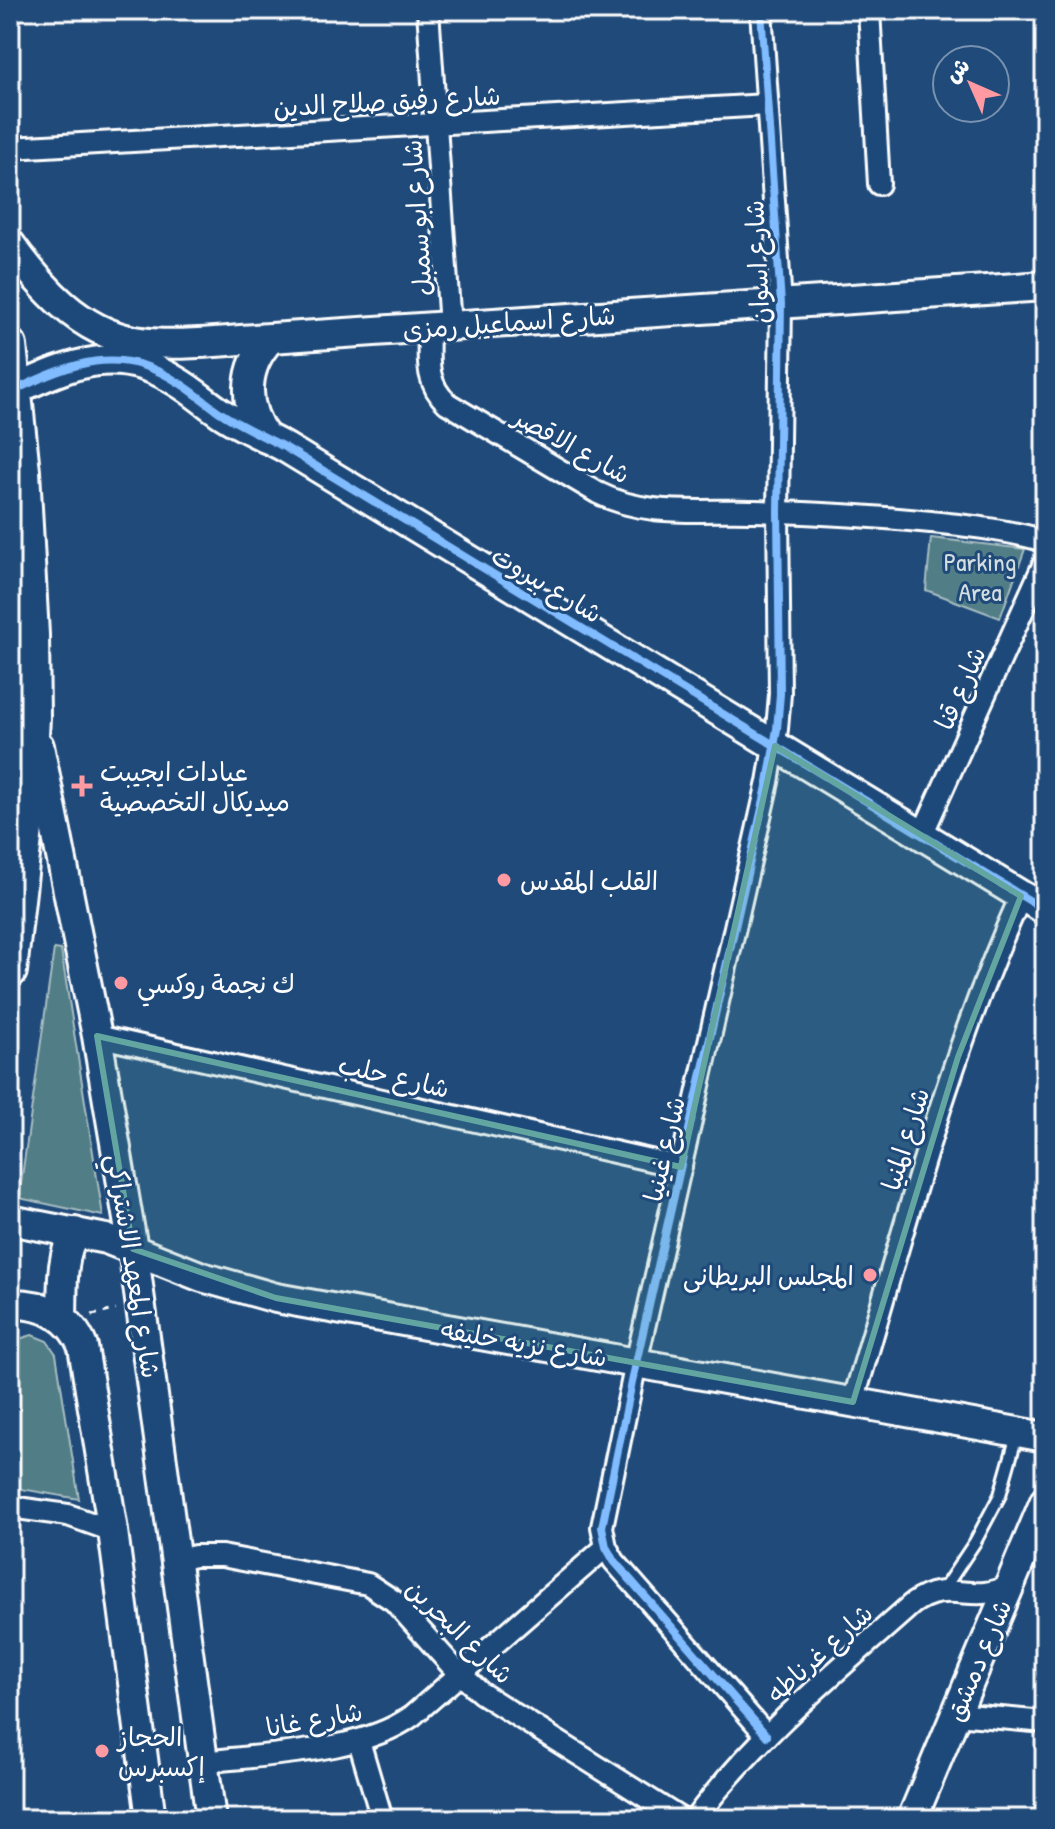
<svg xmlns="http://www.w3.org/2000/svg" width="1055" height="1829" viewBox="0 0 1055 1829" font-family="'Patrick Hand','Playpen Sans Arabic',sans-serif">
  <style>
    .green { fill: #517d86; stroke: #a8bec2; stroke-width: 2 }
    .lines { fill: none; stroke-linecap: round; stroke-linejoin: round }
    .lane-casing { stroke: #fff; stroke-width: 16 }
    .street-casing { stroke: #fff; stroke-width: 26 }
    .secondary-casing { stroke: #fff; stroke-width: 34 }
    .primary-casing { stroke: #fff; stroke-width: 38 }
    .path { stroke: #fff; stroke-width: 3; stroke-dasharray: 6 6; stroke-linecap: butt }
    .lane { stroke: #1f4a7a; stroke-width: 10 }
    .street { stroke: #1f4a7a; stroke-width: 20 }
    .secondary { stroke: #1f4a7a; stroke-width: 28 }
    .primary { stroke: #1f4a7a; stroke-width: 32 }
    .cycleway-casing { stroke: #1f4a7a; stroke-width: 13 }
    .cycleway { stroke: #80bcff; stroke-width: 8 }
    .marked { fill: #63a6a1; fill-opacity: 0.2; stroke: #63a6a1; stroke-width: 6; stroke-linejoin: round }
    .poi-dot { fill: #ff9aa2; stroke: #1f4a7a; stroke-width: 3 }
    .labels { text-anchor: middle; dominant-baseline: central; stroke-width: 6; stroke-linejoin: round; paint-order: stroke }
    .street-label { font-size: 26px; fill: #fff; stroke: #1f4a7a }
    .park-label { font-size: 26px; fill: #d4dee1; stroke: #1f4a7a }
    .poi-label { font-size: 26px; fill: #fff; stroke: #1f4a7a; text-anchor: start }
  </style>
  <rect width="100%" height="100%" fill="#1f4a7a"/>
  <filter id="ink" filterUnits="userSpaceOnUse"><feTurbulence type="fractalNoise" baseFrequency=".0125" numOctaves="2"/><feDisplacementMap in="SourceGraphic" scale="16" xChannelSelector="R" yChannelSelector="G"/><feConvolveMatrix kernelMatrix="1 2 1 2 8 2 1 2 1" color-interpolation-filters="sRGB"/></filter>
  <g filter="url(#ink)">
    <g class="green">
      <polygon points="931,538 1025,549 1000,618 926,590"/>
      <polygon points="54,949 61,950 103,1216 19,1198"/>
      <polygon points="32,1335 47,1341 56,1354 79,1499 10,1487 10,1346 16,1340"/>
    </g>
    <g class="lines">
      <g class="lane-casing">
        <polyline id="lane" points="943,1590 975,1542 1000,1495 1017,1435"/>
      </g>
      <g class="street-casing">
        <g id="street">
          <polyline points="428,10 450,326"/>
          <polyline points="761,10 781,304 778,512 780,694 777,729 768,782 636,1363 602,1527 606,1547 614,1561 767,1736"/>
          <polyline points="869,10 879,184"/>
          <polyline points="10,148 767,105"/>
          <path d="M429 327C429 356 424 382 447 403L598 493C647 518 702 509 754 511 813 513 872 516 931 522 969 526 1008 530 1045 541"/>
          <polyline points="922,835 1045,561"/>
          <polyline points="97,1036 681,1167"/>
          <path d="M853 1402C904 1232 947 1058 1021 896"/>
          <polyline points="10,1507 68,1515 113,1531"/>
          <polyline points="176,1560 195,1556 222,1556 368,1584 394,1601 452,1666 481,1693 681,1819"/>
          <polyline points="956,1714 1045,1722"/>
          <polyline points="359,1741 382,1819"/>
          <path d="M203 1762C266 1754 361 1753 412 1716L606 1547"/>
          <path d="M695 1819C755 1737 836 1672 912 1604 949 1577 973 1606 1009 1585"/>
        </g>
      </g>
      <g class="secondary-casing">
        <g id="secondary">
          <path d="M10 244C41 287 79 331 134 341 176 348 228 340 271 338L1045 286"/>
          <path d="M15 390C72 363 118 344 176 381 192 390 206 403 221 413 242 427 264 436 286 448L1045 910"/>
          <path d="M266 438C242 406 243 367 271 338"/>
          <polyline points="39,746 97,1036 133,1249 211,1819"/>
          <polyline points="10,1220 106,1239 202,1277 276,1298 1045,1437"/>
          <path d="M10 1304C43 1303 70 1315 83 1347L113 1531 151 1819"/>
          <path d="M62 1318C63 1289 60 1257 75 1232"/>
          <polyline points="912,1819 1045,1501"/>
        </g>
      </g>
      <g class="primary-casing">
        <polyline id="primary" points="10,346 23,471 32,635 33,717 28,811 10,971"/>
      </g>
      <polyline class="path" points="92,1315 116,1310"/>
      <use href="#lane" class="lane"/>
      <use href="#street" class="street"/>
      <use href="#secondary" class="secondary"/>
      <use href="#primary" class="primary"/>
      <g class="cycleway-casing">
        <g id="cycleway">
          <polyline points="761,10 781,304 778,512 780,694 777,729 768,782 636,1363 602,1527 606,1547 614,1561 767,1736"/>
          <path d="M15 390C72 363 118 344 176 381 192 390 206 403 221 413 242 427 264 436 286 448L1045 910"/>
        </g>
      </g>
      <use href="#cycleway" class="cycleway"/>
    </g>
  </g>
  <path class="marked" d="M775 746 1021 896 958 1057 853 1402 276 1298 133 1249 97 1036 681 1167Z"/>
  <g class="poi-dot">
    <path d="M78 774h8v8h8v8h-8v8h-8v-8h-8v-8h8z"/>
    <circle cx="504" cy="880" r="8"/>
    <circle cx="121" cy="983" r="8"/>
    <circle cx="870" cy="1275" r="8"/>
    <circle cx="102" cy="1751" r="8"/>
  </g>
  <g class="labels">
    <g class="street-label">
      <text transform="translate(387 101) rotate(-3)">شارع رفيق صلاح الدين</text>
      <text transform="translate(417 218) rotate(-94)">شارع ابو سمبل</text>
      <text transform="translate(757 262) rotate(-93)">شارع اسوان</text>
      <text transform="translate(509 322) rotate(-4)">شارع اسماعيل رمزى</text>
      <text transform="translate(572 445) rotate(29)">شارع الاقصر</text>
      <text transform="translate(547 584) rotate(31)">شارع بيروت</text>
      <text transform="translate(960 688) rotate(-66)">شارع قنا</text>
      <text transform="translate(394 1076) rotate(13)">شارع حلب</text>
      <text transform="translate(905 1139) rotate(-73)">شارع المنيا</text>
      <text transform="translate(664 1149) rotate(-77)">شارع غينيا</text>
      <text transform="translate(134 1266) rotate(81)">شارع المعهد الاشتراكي</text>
      <text transform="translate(524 1343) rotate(10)">شارع نزيه خليفه</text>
      <text transform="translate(460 1631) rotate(44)">شارع البحرين</text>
      <text transform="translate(819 1653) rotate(-42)">شارع غرناطه</text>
      <text transform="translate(978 1660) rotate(-67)">شارع دمشق</text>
      <text transform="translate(314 1719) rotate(-10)">شارع غانا</text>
    </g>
    <g class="park-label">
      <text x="980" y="561">Parking<tspan x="980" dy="30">Area</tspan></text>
    </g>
    <g class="poi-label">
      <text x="100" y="771">عيادات ايجيبت<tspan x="100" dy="30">ميديكال التخصصية</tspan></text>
      <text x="520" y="880">القلب المقدس</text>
      <text x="137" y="983">ك نجمة روكسي</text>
      <text x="854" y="1275" text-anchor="end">المجلس البريطانى</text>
      <text x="118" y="1736">الحجاز<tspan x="118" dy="30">إكسبرس</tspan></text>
    </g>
  </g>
  <rect width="1055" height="1829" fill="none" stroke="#1f4a7a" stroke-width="40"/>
  <rect x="20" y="20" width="1015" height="1789" fill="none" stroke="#fff" stroke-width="3" filter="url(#ink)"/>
  <g transform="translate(971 84) rotate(315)"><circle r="38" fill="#1f4a7a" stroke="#7992af" stroke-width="2"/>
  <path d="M0-6L14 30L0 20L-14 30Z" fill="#ff9aa2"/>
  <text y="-12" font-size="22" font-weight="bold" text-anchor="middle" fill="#ffffff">ش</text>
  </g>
</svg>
